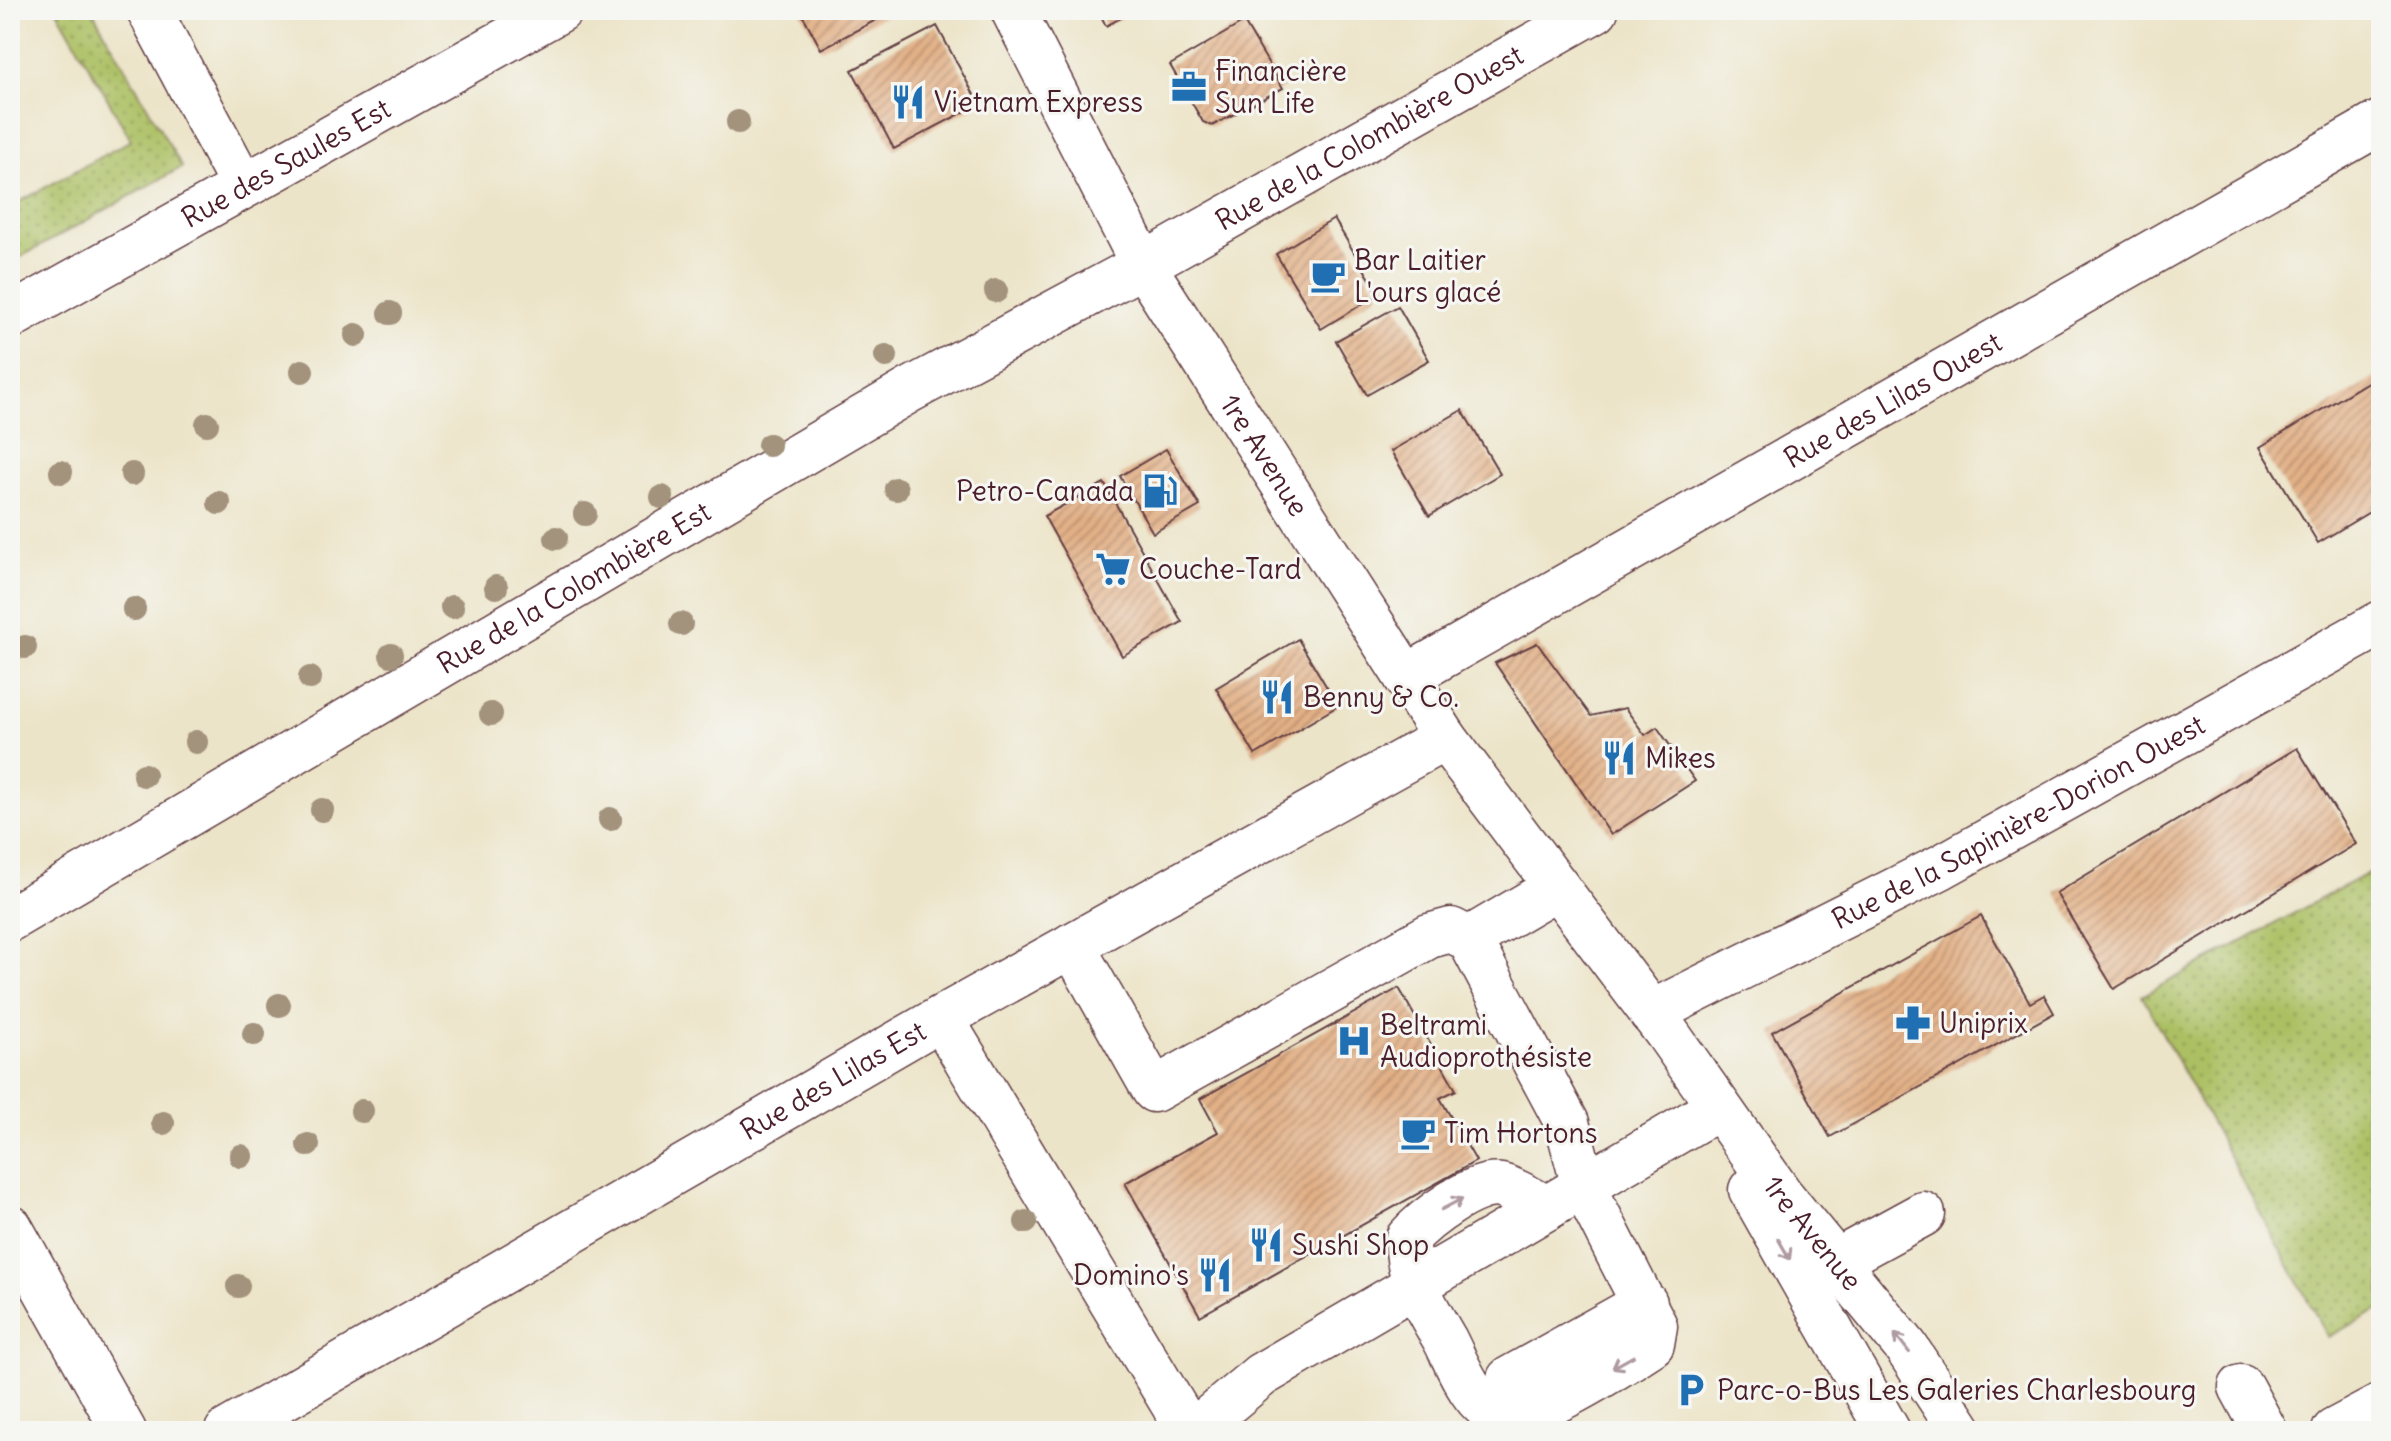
<svg xmlns="http://www.w3.org/2000/svg" width="2391" height="1441" viewBox="0 0 2391 1441" font-family="Delius,sans-serif">
  <style>
    .grass { fill: url(#grass-dots); stroke: #7b7047; stroke-width: 2 }
    .building { fill: url(#building-hatch) }
    .lines { fill: none; stroke-linecap: round; stroke-linejoin: round }
    .minor-casing { stroke: #623d43; stroke-width: 47 }
    .minor { stroke: #fff; stroke-width: 44 }
    .tree { fill: #a3927b }
    .oneway { stroke: #ae9aa0 }
    .labels { text-anchor: middle; dominant-baseline: central; stroke-width: 6; stroke-linejoin: round; paint-order: stroke }
    .poi-label { font-size: 28px; fill: #4a1f2b; stroke: #f6f6f2; text-anchor: start }
    .street-label { font-size: 28px; fill: #4a1f2b; stroke: #f6f6f2 }
  </style>
  <defs>
    <pattern id="grass-dots" width="8" height="8" patternUnits="userSpaceOnUse" patternTransform="scale(2)"><rect width="8" height="8" fill="#acc063"/><path d="M2 2h.1M6 6h.1" fill="none" stroke="#8e9b52" stroke-width="1.8" stroke-linecap="round"/></pattern>
    <pattern id="building-hatch" width="6" height="6" patternUnits="userSpaceOnUse" patternTransform="scale(2)"><rect width="6" height="6" fill="#e2b086"/><path d="M-1 1l2-2M0 6l6-6M5 7l2-2" fill="none" stroke="#b98f6e"/></pattern>
  </defs>
  <rect width="100%" height="100%" fill="#f6f6f2"/>
  <filter id="ink" filterUnits="userSpaceOnUse"><feTurbulence type="fractalNoise" baseFrequency=".0125" numOctaves="2"/><feDisplacementMap in="SourceGraphic" scale="16" xChannelSelector="R" yChannelSelector="G"/><feConvolveMatrix kernelMatrix="1 2 1 2 8 2 1 2 1" color-interpolation-filters="sRGB"/></filter>
  <filter id="wash" filterUnits="userSpaceOnUse"><feTurbulence type="fractalNoise" baseFrequency=".006" numOctaves="4" result="noise"/><feDisplacementMap in="SourceGraphic" scale="32" xChannelSelector="R" yChannelSelector="G"/><feGaussianBlur stdDeviation="1.8" result="paint"/><feColorMatrix in="noise" values="0 0 0 0 0 0 0 0 0 0 0 0 0 0 0 0 0 1.4 0 .05"/><feComposite in="paint" operator="in"/></filter>
  <g filter="url(#wash)">
    <rect width="100%" height="100%" fill="#ece4c8"/>
    <g class="grass">
      <polygon points="57,10 92,10 182,167 10,263 10,207 131,140"/>
      <polygon points="2381,866 2381,1309 2328,1337 2142,996"/>
    </g>
    <g id="blocks">
      <g class="building">
        <polygon points="800,10 895,10 821,49"/>
        <polygon points="1098,10 1136,10 1106,26"/>
        <polygon points="1244,22 1283,88 1212,126 1203,122 1170,65"/>
        <polygon points="937,26 979,104 894,149 852,70"/>
        <polygon points="1334,219 1379,294 1321,329 1276,254"/>
        <polygon points="1398,306 1429,360 1367,395 1336,341"/>
        <polygon points="2381,374 2381,505 2318,543 2260,447"/>
        <polygon points="1462,410 1500,474 1429,516 1391,451"/>
        <polygon points="1166,449 1200,506 1153,533 1120,476"/>
        <polygon points="1104,483 1182,622 1122,656 1044,516"/>
        <polygon points="1298,639 1338,706 1255,755 1216,688"/>
        <polygon points="1537,643 1591,716 1625,708 1645,735 1657,727 1695,781 1611,835 1495,663"/>
        <polygon points="2297,748 2356,844 2114,989 2056,893"/>
        <polygon points="1981,916 2030,1003 2044,995 2054,1013 1830,1137 1772,1032"/>
        <polygon points="1399,988 1456,1090 1440,1098 1476,1161 1200,1316 1125,1183 1218,1132 1200,1099"/>
      </g>
    </g>
  </g>
  <g filter="url(#ink)">
    <use href="#blocks" fill-opacity="0" stroke="#623d43" stroke-width="2"/>
    <g class="lines">
      <g class="minor-casing">
        <g id="minor">
          <polyline points="149,10 243,186"/>
          <path id="s1" d="M1013 10 1143 265 1445 738 1667 1033 1781 1195 1906 1347 1961 1431"/>
          <path id="s2" d="M10 317 560 10"/>
          <path id="s3" d="M1406 677 2381 122"/>
          <path id="s4" d="M10 919 910 390 1143 265 1596 10"/>
          <polyline points="1072,945 1154,1090 1429,936 1451,930 1469,939"/>
          <path id="s5" d="M1651 1013 1941 867 2381 623"/>
          <polyline points="941,1018 1189,1431"/>
          <polyline points="1751,1190 1888,1431"/>
          <path d="M1547 1208C1533 1201 1516 1190 1501 1186 1475 1180 1424 1220 1408 1238 1406 1277 1426 1307 1445 1340 1457 1363 1471 1404 1498 1414 1529 1426 1624 1362 1652 1344L1655 1326 1584 1187 1567 1123 1469 939 1557 887"/>
          <polyline points="10,1227 124,1431"/>
          <polyline points="1835,1262 1923,1214"/>
          <polyline points="1509,1379 1645,1303"/>
          <polyline points="2241,1387 2265,1431"/>
          <path id="s6" d="M227 1431 941 1018 1445 738"/>
          <polyline points="1194,1431 1261,1375 1709,1113"/>
          <polyline points="2334,1431 2381,1406"/>
        </g>
      </g>
      <use href="#minor" class="minor"/>
    </g>
    <g class="tree">
      <circle cx="738" cy="122" r="12"/>
      <circle cx="996" cy="291" r="12"/>
      <circle cx="390" cy="313" r="12"/>
      <circle cx="356" cy="335" r="12"/>
      <circle cx="886" cy="356" r="12"/>
      <circle cx="302" cy="371" r="12"/>
      <circle cx="207" cy="424" r="12"/>
      <circle cx="769" cy="445" r="12"/>
      <circle cx="61" cy="472" r="12"/>
      <circle cx="132" cy="474" r="12"/>
      <circle cx="896" cy="489" r="12"/>
      <circle cx="662" cy="497" r="12"/>
      <circle cx="219" cy="503" r="12"/>
      <circle cx="585" cy="514" r="12"/>
      <circle cx="556" cy="538" r="12"/>
      <circle cx="496" cy="587" r="12"/>
      <circle cx="452" cy="607" r="12"/>
      <circle cx="134" cy="609" r="12"/>
      <circle cx="681" cy="624" r="12"/>
      <circle cx="25" cy="647" r="12"/>
      <circle cx="391" cy="655" r="12"/>
      <circle cx="310" cy="678" r="12"/>
      <circle cx="491" cy="714" r="12"/>
      <circle cx="196" cy="742" r="12"/>
      <circle cx="144" cy="775" r="12"/>
      <circle cx="322" cy="810" r="12"/>
      <circle cx="610" cy="819" r="12"/>
      <circle cx="279" cy="1005" r="12"/>
      <circle cx="254" cy="1034" r="12"/>
      <circle cx="362" cy="1111" r="12"/>
      <circle cx="163" cy="1123" r="12"/>
      <circle cx="308" cy="1145" r="12"/>
      <circle cx="241" cy="1156" r="12"/>
      <circle cx="1026" cy="1222" r="12"/>
      <circle cx="238" cy="1286" r="12"/>
    </g>
    <defs><path id="oneway-shaft" d="M-6 0H5M1.5-3L5.5 0L1.5 3" fill="none" stroke-width="1.6" stroke-linecap="round" stroke-linejoin="round" transform="scale(2)"/></defs>
    <g class="oneway">
      <use href="#oneway-shaft" transform="translate(1452 1204) rotate(-28)"/>
      <use href="#oneway-shaft" transform="translate(1784 1249) rotate(60)"/>
      <use href="#oneway-shaft" transform="translate(1902 1343) rotate(-128)"/>
      <use href="#oneway-shaft" transform="translate(1623 1362) rotate(151)"/>
    </g>
  </g>
  <defs>
    <g id="office-bare" transform="scale(2.76)"><path d="M-6-3h4V-5.5h4V-3h4V5H-6ZM-1-4.5V-3h2v-1.5ZM-6 0V1H6V0Z" fill="#1f6fb2" stroke="#f6f6f2" stroke-width="2.5" paint-order="stroke"/></g>
    <g id="restaurant-bare" transform="scale(2.76)"><path d="M-5-6h1v4h1v-4h1v4h1v-4h1v5L-1.5 .5V6h-2V.5L-5-1ZM5-6V6H3V1.5H1.5Q1.5-4 5-6Z" fill="#1f6fb2" stroke="#f6f6f2" stroke-width="2.5" paint-order="stroke"/></g>
    <g id="cafe-bare" transform="scale(2.76)"><path d="M-5.5-4.5H6V0H3Q3 3.5 0 3.5H-2.5Q-5.5 3.5-5.5 0ZM3-3.2v2h1.7v-2ZM-6 4.5H4V6H-6Z" fill="#1f6fb2" stroke="#f6f6f2" stroke-width="2.5" paint-order="stroke"/></g>
    <g id="fuel-bare" transform="scale(2.76)"><path d="M-5.5-6h7V0h2V4h1.3V-2.5L3-4.5l.8-.8L6-3V5H2.5V1h-1V6h-7ZM-4.2-4.7v3.2H.2V-4.7Z" fill="#1f6fb2" stroke="#f6f6f2" stroke-width="2.5" paint-order="stroke"/></g>
    <g id="supermarket-bare" transform="scale(2.76)"><path d="M-6-5.5h2.5l.6 2H6L4.5 2H-2.5L-4.4-4H-6ZM-1.5 3.2a1.3 1.3 0 1 0 .1 0ZM3 3.2a1.3 1.3 0 1 0 .1 0Z" fill="#1f6fb2" stroke="#f6f6f2" stroke-width="2.5" paint-order="stroke"/></g>
    <g id="pharmacy-bare" transform="scale(2.76)"><path d="M-2-6h4v4h4v4h-4v4h-4v-4h-4v-4h4Z" fill="#1f6fb2" stroke="#f6f6f2" stroke-width="2.5" paint-order="stroke"/></g>
    <g id="hospital-bare" transform="scale(2.76)"><path d="M-5-5h3v3.5h4V-5h3V5h-3V1.5h-4V5h-3Z" fill="#1f6fb2" stroke="#f6f6f2" stroke-width="2.5" paint-order="stroke"/></g>
    <g id="parking-bare" transform="scale(2.76)"><path d="M-3.5-5.5H1a3.5 3.5 0 0 1 0 7H-1V5.5H-3.5ZM-1-3.4V-.6H.8a1.4 1.4 0 0 0 0-2.8Z" fill="#1f6fb2" stroke="#f6f6f2" stroke-width="2.5" paint-order="stroke"/></g>
  </defs>
  <g fill-rule="evenodd">
    <use href="#office-bare" x="1189" y="87"/>
    <use href="#restaurant-bare" x="908" y="102"/>
    <use href="#cafe-bare" x="1328" y="276"/>
    <use href="#fuel-bare" x="1160" y="491"/>
    <use href="#supermarket-bare" x="1113" y="569"/>
    <use href="#restaurant-bare" x="1277" y="697"/>
    <use href="#restaurant-bare" x="1619" y="758"/>
    <use href="#pharmacy-bare" x="1913" y="1023"/>
    <use href="#hospital-bare" x="1354" y="1041"/>
    <use href="#cafe-bare" x="1418" y="1133"/>
    <use href="#restaurant-bare" x="1266" y="1245"/>
    <use href="#restaurant-bare" x="1215" y="1275"/>
    <use href="#parking-bare" x="1691" y="1390"/>
  </g>
  <g class="labels">
    <g class="poi-label">
      <text x="1215" y="71">Financière<tspan x="1215" dy="32">Sun Life</tspan></text>
      <text x="934" y="102">Vietnam Express</text>
      <text x="1354" y="260">Bar Laitier<tspan x="1354" dy="32">L'ours glacé</tspan></text>
      <text x="1134" y="491" text-anchor="end">Petro-Canada</text>
      <text x="1139" y="569">Couche-Tard</text>
      <text x="1303" y="697">Benny &amp; Co.</text>
      <text x="1645" y="758">Mikes</text>
      <text x="1939" y="1023">Uniprix</text>
      <text x="1380" y="1025">Beltrami<tspan x="1380" dy="32">Audioprothésiste</tspan></text>
      <text x="1444" y="1133">Tim Hortons</text>
      <text x="1292" y="1245">Sushi Shop</text>
      <text x="1189" y="1275" text-anchor="end">Domino's</text>
      <text x="1717" y="1390">Parc-o-Bus Les Galeries Charlesbourg</text>
    </g>
    <g class="street-label">
      <text stroke="none"><textPath href="#s4" startOffset="1568">Rue de la Colombière Ouest</textPath></text>
      <text stroke="none"><textPath href="#s2" startOffset="316">Rue des Saules Est</textPath></text>
      <text stroke="none"><textPath href="#s3" startOffset="560">Rue des Lilas Ouest</textPath></text>
      <text stroke="none"><textPath href="#s1" startOffset="512">1re Avenue</textPath></text>
      <text stroke="none"><textPath href="#s4" startOffset="654">Rue de la Colombière Est</textPath></text>
      <text stroke="none"><textPath href="#s5" startOffset="414">Rue de la Sapinière-Dorion Ouest</textPath></text>
      <text stroke="none"><textPath href="#s6" startOffset="700">Rue des Lilas Est</textPath></text>
      <text stroke="none"><textPath href="#s1" startOffset="1464">1re Avenue</textPath></text>
    </g>
  </g>
  <rect width="2391" height="1441" fill="none" stroke="#f6f6f2" stroke-width="40"/>
</svg>
